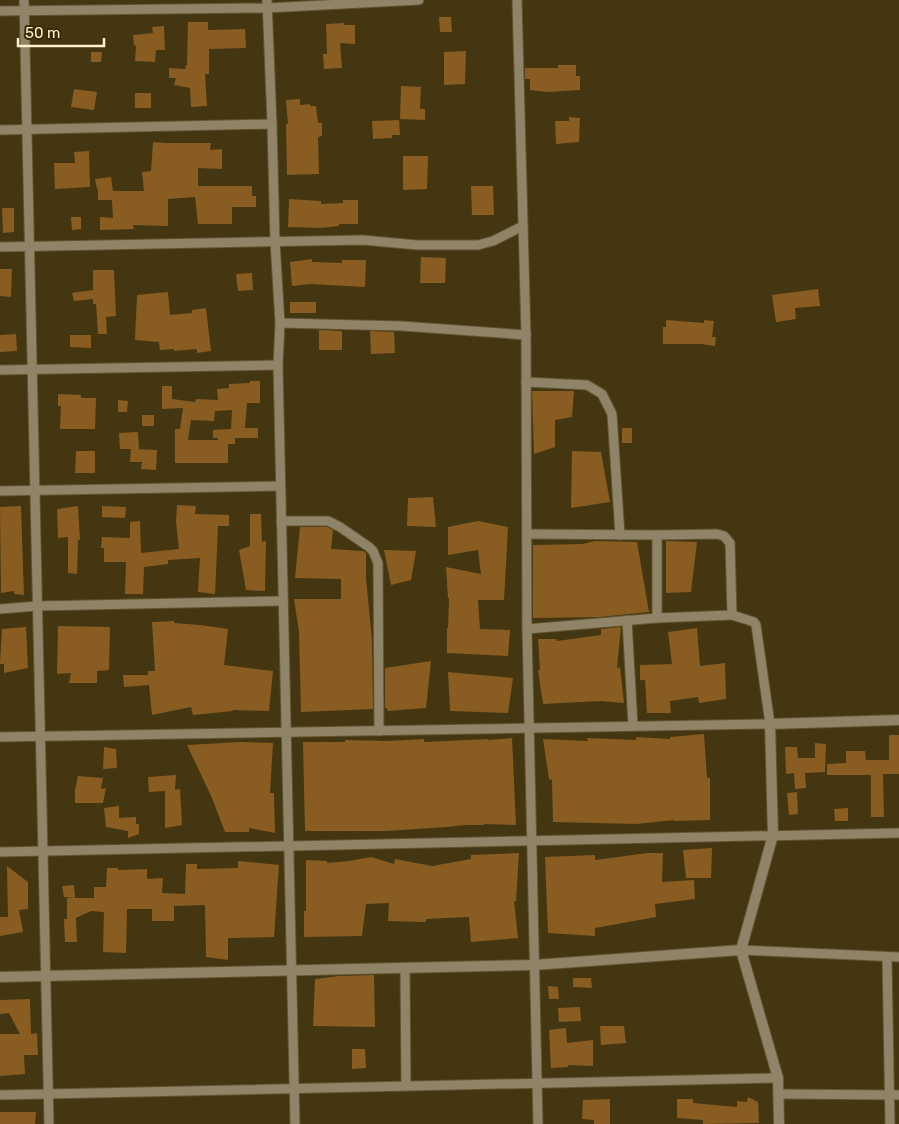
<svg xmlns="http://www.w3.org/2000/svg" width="899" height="1124" viewBox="0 0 899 1124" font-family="Rubik,sans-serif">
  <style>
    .building { fill: #895c22; fill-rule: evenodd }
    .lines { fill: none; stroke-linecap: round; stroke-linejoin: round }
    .minor-casing { stroke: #62542f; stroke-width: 11 }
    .tertiary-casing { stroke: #62542f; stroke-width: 12 }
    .minor { stroke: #8f8467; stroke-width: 9 }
    .tertiary { stroke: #8f8467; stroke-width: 10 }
  </style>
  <rect width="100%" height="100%" fill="#443611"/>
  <g class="building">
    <polygon points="439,17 451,17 452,32 440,32"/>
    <polygon points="188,22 208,22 208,30 245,29 246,48 209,49 209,74 205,74 207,106 191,107 190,88 174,85 176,78 169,78 169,68 186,69 185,66 187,66"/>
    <polygon points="344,23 344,25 355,25 355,44 340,43 342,68 324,69 323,54 327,54 326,24"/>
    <polygon points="164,26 165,50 156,50 155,62 135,61 136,45 134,46 133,35 153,33 152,27"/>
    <polygon points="466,51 465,84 444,85 444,52"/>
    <polygon points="91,52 102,52 101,62 91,62"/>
    <polygon points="558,65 576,65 576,76 580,76 580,90 548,92 530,90 530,79 525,79 525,68 558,68"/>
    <polygon points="401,86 421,87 420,109 425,109 425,120 400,119"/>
    <polygon points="74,89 97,92 94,110 71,107"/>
    <rect x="135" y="93" width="16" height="15"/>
    <polygon points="300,99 300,105 310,104 310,106 316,106 318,123 322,123 322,136 318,137 319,174 287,175 286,124 288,124 286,100"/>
    <polygon points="569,117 580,118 579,142 556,144 555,121 569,121"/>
    <polygon points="399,120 400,135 392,135 392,138 373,139 372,121"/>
    <polygon points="153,142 165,143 211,143 210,150 222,149 222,169 198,168 198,186 252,186 252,196 256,196 256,207 232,207 232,224 198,224 195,197 168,199 168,226 133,225 134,229 100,230 100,217 113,218 112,200 98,200 98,189 97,189 95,179 111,177 113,191 144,191 142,172 151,171"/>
    <polygon points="89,151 90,187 55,189 54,163 75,163 74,152"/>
    <polygon points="403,156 428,156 427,189 403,190"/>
    <polygon points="471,186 493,186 494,215 472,215"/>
    <polygon points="289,199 321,201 321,204 343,203 343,200 358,200 358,224 339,224 339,226 321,228 288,227"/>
    <polygon points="2,208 14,208 14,232 3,233"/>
    <polygon points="71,217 81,217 81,229 72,230"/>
    <polygon points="421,257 446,258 445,283 420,283"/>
    <polygon points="312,259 312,262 342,263 342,260 366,260 365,287 310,284 292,286 290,262"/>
    <polygon points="0,269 12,269 11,297 0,296"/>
    <polygon points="93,270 114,270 116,316 106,317 107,334 98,334 96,304 93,304 93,299 74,301 72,293 93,290"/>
    <polygon points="252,273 253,290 238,291 236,274"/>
    <polygon points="818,289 820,306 795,308 796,319 776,322 772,295"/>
    <polygon points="168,292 170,315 192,313 192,310 206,308 211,351 197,353 197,349 174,351 174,349 160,350 159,342 135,340 137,295"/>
    <rect x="290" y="302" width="26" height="11"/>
    <polygon points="666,320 704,323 704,320 714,321 712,337 716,337 715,346 701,344 663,344 663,327 666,327"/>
    <polygon points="319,330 342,331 342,350 319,350"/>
    <polygon points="370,331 394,332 395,353 371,354"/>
    <polygon points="16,334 17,351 0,352 0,335"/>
    <polygon points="70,335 91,335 91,348 70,347"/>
    <path d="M250 381H260V403H247L245 428H258V438H235V444H228V463H175V429H180L183 408 162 409V386H172V399L195 402 196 399 218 400 217 389 229 388V384L250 383ZM232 410 231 429 213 430V438H218V440H188L191 420 214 421 215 411Z"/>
    <polygon points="532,391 574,391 572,417 555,420 555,447 534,454"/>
    <polygon points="58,394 81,395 81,398 96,398 95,429 60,429 61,406 58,406"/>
    <polygon points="118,400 128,401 127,412 118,412"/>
    <rect x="142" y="415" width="12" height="11"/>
    <rect x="622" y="428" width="10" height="15"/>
    <polygon points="138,432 139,449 134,449 157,450 156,470 141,469 142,462 130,462 131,449 120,449 119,433"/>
    <polygon points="76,451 95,451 95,473 75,473"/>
    <polygon points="572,451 601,452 610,502 571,508"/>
    <polygon points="433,497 436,527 407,526 408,498"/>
    <polygon points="177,505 196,506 195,514 229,515 229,526 218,526 215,594 198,592 200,558 168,560 168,564 144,567 143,594 125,594 126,562 104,562 104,548 101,548 102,537 130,538 130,522 140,521 141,553 179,549 176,522"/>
    <polygon points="21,506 24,595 14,594 14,591 1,593 0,507"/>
    <polygon points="78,506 80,540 78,540 77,574 68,573 68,537 58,538 57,509"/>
    <polygon points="102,506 126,507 125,518 102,517"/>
    <polygon points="250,514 261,514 262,542 266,541 265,591 246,590 239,550 250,546"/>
    <polygon points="478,521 508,527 504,600 478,600 480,629 510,630 508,656 447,653 447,628 448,628 449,598 448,598 446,567 481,574 478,550 448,555 448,527"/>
    <polygon points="300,527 327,527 333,530 331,549 363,551 366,553 366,578 372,640 373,709 301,712 299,632 294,599 341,599 341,579 295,578"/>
    <polygon points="595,541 637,542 649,612 599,617 533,618 533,545 583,544"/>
    <polygon points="666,541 697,542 691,592 666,593"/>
    <polygon points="384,550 416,551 411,580 391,585"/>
    <polygon points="174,621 174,623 200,625 228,629 224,665 273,671 269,711 233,710 233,711 193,715 191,707 152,715 149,685 124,687 123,675 148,675 148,671 155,671 152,622"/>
    <polygon points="58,626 110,627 109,670 97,671 97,683 69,683 71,673 57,674"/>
    <polygon points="26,627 28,668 4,673 4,664 0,664 2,629"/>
    <polygon points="621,627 617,668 620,667 624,703 601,701 543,704 538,670 540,670 538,639 556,639 557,641 601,635 601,629"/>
    <polygon points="697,628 700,666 725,663 726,699 699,703 698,697 670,701 671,713 647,713 645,680 640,680 640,665 672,664 668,632"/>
    <polygon points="431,661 426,708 387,711 387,708 385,708 385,668"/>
    <polygon points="448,672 513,678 508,713 450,711"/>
    <polygon points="704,734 707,778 710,778 710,820 674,821 674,820 636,824 553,822 552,780 549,779 543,739 588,741 587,738 636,740 636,737 670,739 670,737"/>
    <polygon points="889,735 899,735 899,774 883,774 884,817 871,817 871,775 827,775 827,764 846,763 846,751 865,751 866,760 889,760"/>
    <polygon points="512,738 516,825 484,824 484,825 465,825 446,827 387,831 305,831 303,742 345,742 345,740 388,741 424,739 424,742 488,739 488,740"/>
    <polygon points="241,742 273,743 270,793 274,793 275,833 249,828 249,832 225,832 212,798 187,745"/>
    <polygon points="815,743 826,744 825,772 805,773 806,788 795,789 794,773 786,774 785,747 797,747 798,758 815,758"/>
    <polygon points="104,747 116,749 117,768 103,769"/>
    <polygon points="176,775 175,790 180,789 182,825 165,828 165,791 149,792 148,777"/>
    <polygon points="78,776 103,778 101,789 106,788 103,803 75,803 75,790"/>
    <polygon points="797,792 798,814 789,815 787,793"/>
    <polygon points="119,806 119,818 136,817 136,824 139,824 139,834 128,838 128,831 106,827 104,808"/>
    <polygon points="848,808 848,821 835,821 834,809"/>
    <polygon points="712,848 711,878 686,878 683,850"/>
    <polygon points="519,853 516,901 514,901 518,938 471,942 469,917 426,919 426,922 388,921 389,903 366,904 362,936 304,937 304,911 306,911 306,860 327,861 327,863 349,861 371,857 394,864 395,859 432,866 471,859 471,855"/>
    <polygon points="648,853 663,853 662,882 694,880 695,899 655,904 656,917 595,928 595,936 548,933 545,857 595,855 595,860"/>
    <polygon points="238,861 279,865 274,937 228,938 228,960 206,957 205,905 174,906 174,921 152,921 152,909 127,909 126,953 103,952 104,912 91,911 76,918 77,942 65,942 64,919 67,919 67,898 94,898 94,887 106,887 107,868 118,868 118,870 147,869 147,879 163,878 162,893 185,894 186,864 197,864 197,869 238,868"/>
    <polygon points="7,866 28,882 28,909 19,910 23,932 0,936 0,917 8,917"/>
    <polygon points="74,885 75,898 64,897 62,886"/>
    <polygon points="374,975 375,1027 313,1026 315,979 339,976"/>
    <polygon points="573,978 591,978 592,988 573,987"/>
    <polygon points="548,986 558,987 559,999 549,999"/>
    <polygon points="30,999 31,1034 37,1033 38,1055 24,1055 25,1074 0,1076 0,1034 20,1034 9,1013 0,1014 0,1000"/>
    <polygon points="580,1007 581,1021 559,1022 558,1008"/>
    <polygon points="600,1026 624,1026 626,1043 601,1045"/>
    <polygon points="566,1028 567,1043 593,1040 593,1066 568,1065 568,1067 551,1068 549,1030"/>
    <polygon points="352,1049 365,1049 366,1068 352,1069"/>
    <polygon points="748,1097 758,1102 759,1123 703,1124 703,1120 677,1118 677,1099 693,1099 693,1103 737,1107 737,1101 747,1102"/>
    <polygon points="610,1099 610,1124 594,1124 594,1120 582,1119 583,1100"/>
    <polygon points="0,1112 36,1112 35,1124 0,1124"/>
  </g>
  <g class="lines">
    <g class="minor-casing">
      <g id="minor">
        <polyline points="24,0 49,1124"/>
        <polyline points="267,0 272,124 275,242 280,323 278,365 295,1124"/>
        <polyline points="517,0 526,335 527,629 538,1124"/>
        <polyline points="0,11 267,8 419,0"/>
        <polyline points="0,130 272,124"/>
        <polyline points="0,247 363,240 417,245 478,245 493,241 523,226"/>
        <polyline points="280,323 402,326 526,335"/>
        <polyline points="0,370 278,365"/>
        <polyline points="526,382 587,385 602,394 612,414 620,535"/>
        <polyline points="0,491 280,486"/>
        <polyline points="281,521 328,521 340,527 369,547 373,551 378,563 379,731"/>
        <polyline points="657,535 657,618"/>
        <polyline points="0,609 37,606 283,601"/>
        <polyline points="627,620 633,726"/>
        <polyline points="527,629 657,618 732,615"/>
        <polyline points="0,737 770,724 756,625 754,622 732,615 730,543 724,536 717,534 657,535 527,534"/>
        <polyline points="0,852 899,833"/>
        <polyline points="741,950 899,957"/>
        <polyline points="887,958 890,1124"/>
        <polyline points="405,968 406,1086"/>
        <polyline points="779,1094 899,1095"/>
        <polyline points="0,1095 778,1078"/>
      </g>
    </g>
    <g class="tertiary-casing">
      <g id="tertiary">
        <polyline points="0,977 534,965 741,950"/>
        <polyline points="779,1124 778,1078 741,950 773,835 770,724 899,720"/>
      </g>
    </g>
    <use href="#minor" class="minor"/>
    <use href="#tertiary" class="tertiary"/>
  </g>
  <path d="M18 38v8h86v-8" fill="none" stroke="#fff2cf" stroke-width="2.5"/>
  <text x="25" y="38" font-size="15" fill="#fff2cf" stroke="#392c05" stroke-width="4" paint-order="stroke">50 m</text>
</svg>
